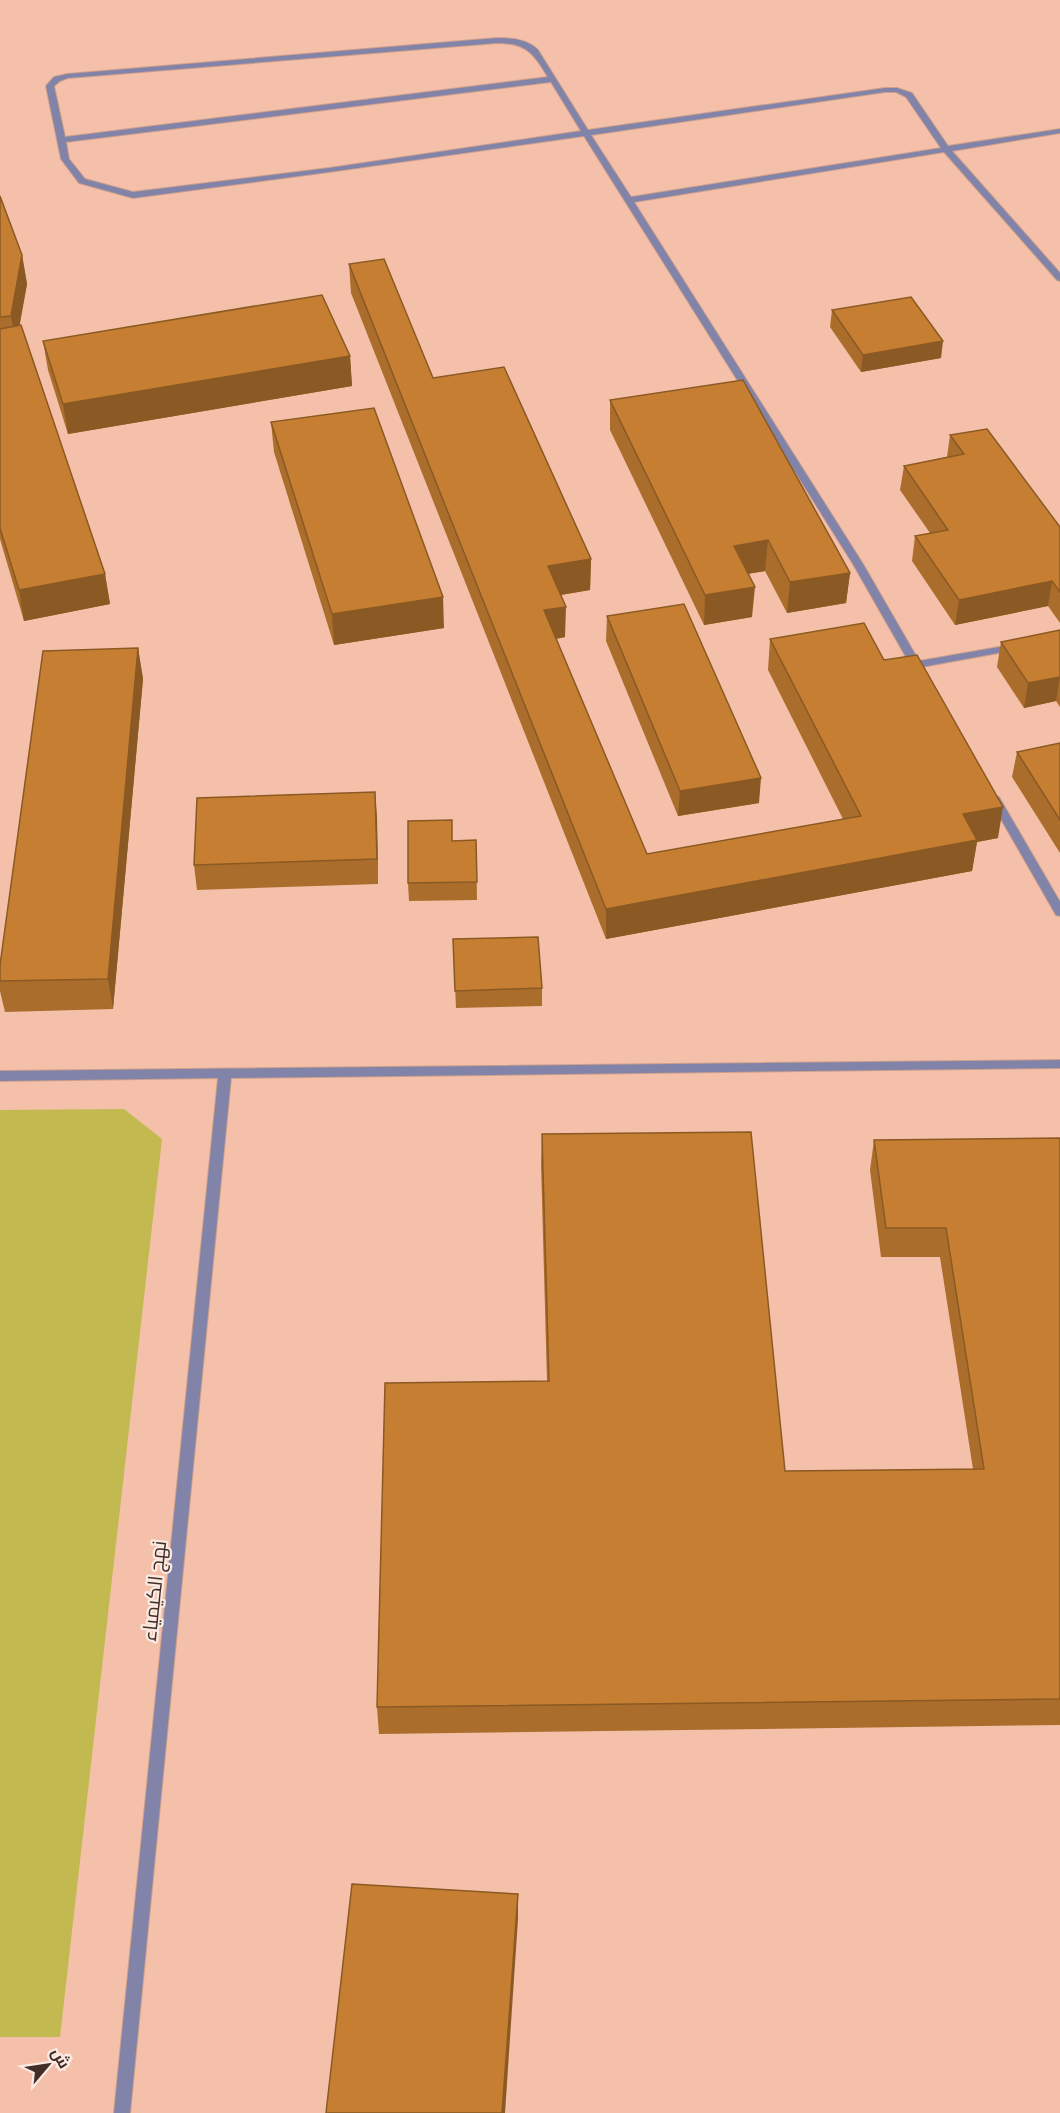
<svg xmlns="http://www.w3.org/2000/svg" width="1060" height="2113" viewBox="0 0 1060 2113" font-family="Bitter,Cairo,serif">
  <style>
    .green { fill: #c2b951 }
    .lines { fill: none; stroke-linecap: round; stroke-linejoin: round }
    .lane-casing { stroke: #cea08c; stroke-width: 2 }
    .street-casing { stroke: #cea08c; stroke-width: 2 }
    .lane { fill: #8283a9; fill-rule: evenodd }
    .street { fill: #8283a9; fill-rule: evenodd }
    .wall { fill: #aa6d2b }
    .shaded-wall { fill: #8b5923 }
    .building { fill: #c67f32; stroke: #8b5923; stroke-width: 1.5 }
    .labels { text-anchor: middle; dominant-baseline: central; stroke-width: 4.5; stroke-linejoin: round; paint-order: stroke }
    .street-label { font-size: 20px; fill: #432e26; stroke: #fbeae3 }
  </style>
  <rect width="100%" height="100%" fill="#f5c0a9"/>
  <polygon class="green" points="124,1109 162,1139 60,2037 0,2037 0,1110"/>
  <g class="lines">
    <g class="lane-casing">
      <g id="lane">
        <path d="M497 38C511 38 527 39 538 50L588 130 885 88H897L912 93 948 146 1060 129V133L952 151 1060 273V281L1057 280 944 152 634 202 863 564 919 661 1016 644 1021 647 1020 649 922 667V671H914L853 564 584 136 329 172 133 198 79 183 61 159 46 86 54 77 67 74ZM497 43C527 43 533 53 548 77L65 137 54 86 60 81 68 78ZM551 82 581 131 329 168 133 192 85 179 69 159 66 142ZM885 92H896L906 97 941 148 631 197 591 135Z"/>
        <polygon points="995,796 999,797 1060,902 1060,916 1056,915 990,800"/>
      </g>
    </g>
    <g class="street-casing">
      <polygon id="street" points="1060,1060 1060,1068 231,1078 130,2113 114,2113 218,1078 0,1081 0,1071"/>
    </g>
    <use href="#lane" class="lane"/>
    <use href="#street" class="street"/>
  </g>
  <g class="wall">
    <polygon points="0,196 22,255 27,284 19,325 105,574 110,604 24,621 0,539"/>
    <polygon points="349,264 433,378 591,559 590,590 561,595 565,637 556,639 647,854 843,819 768,670 770,639 884,660 998,838 977,842 972,871 606,939 351,293"/>
    <polygon points="832,310 941,358 861,372 830,327"/>
    <polygon points="43,341 350,356 352,386 68,434 48,370"/>
    <polygon points="610,400 850,573 846,603 787,613 765,571 748,574 752,617 704,625 610,430"/>
    <polygon points="271,422 444,628 334,645 274,452"/>
    <polygon points="950,435 1060,527 1060,623 1048,606 955,625 912,561 915,536 930,533 900,490 904,466 947,457"/>
    <polygon points="607,616 759,803 678,816 606,641"/>
    <polygon points="1060,630 1060,707 1056,701 1024,708 997,667 1001,642"/>
    <polygon points="138,648 143,679 113,1009 5,1012 0,991 0,965"/>
    <polygon points="1060,743 1060,853 1012,777 1017,752"/>
    <polygon points="377,817 378,884 197,890 194,865"/>
    <polygon points="476,840 477,900 409,901 408,883 453,841"/>
    <polygon points="453,939 542,988 542,1006 456,1008"/>
    <polygon points="542,1134 785,1471 973,1469 940,1257 881,1257 870,1170 874,1140 1060,1138 1060,1725 379,1734 377,1707 547,1381 541,1164"/>
  </g>
  <g class="shaded-wall">
    <polygon points="22,255 27,284 16,346 11,316"/>
    <polygon points="943,341 941,358 861,372 863,355"/>
    <polygon points="350,356 352,386 68,434 63,404"/>
    <polygon points="768,540 765,571 732,576 734,546"/>
    <polygon points="591,559 590,590 548,597 548,566"/>
    <polygon points="850,573 846,603 787,613 790,582"/>
    <polygon points="105,574 110,604 24,621 19,590"/>
    <polygon points="1052,581 1048,606 955,625 959,600"/>
    <polygon points="755,587 752,617 704,625 705,595"/>
    <polygon points="443,597 444,628 334,645 332,614"/>
    <polygon points="566,607 565,637 544,641 544,610"/>
    <polygon points="138,648 143,679 113,1009 108,979"/>
    <polygon points="1060,677 1056,701 1024,708 1028,683"/>
    <polygon points="761,778 759,803 678,816 680,791"/>
    <polygon points="375,792 377,817 378,884 377,859"/>
    <polygon points="1003,807 998,838 977,842 972,871 606,939 606,909 963,814"/>
    <polygon points="518,1894 518,1919 505,2113 502,2113"/>
  </g>
  <g class="building">
    <polygon points="0,196 22,255 11,316 0,317"/>
    <polygon points="384,259 433,378 504,367 591,559 548,566 566,607 544,610 647,854 861,816 770,639 864,623 884,660 917,655 1003,807 963,814 977,840 606,909 349,264"/>
    <polygon points="322,295 350,356 63,404 43,341"/>
    <polygon points="911,297 943,341 863,355 832,310"/>
    <polygon points="21,325 105,574 19,590 0,528 0,329"/>
    <polygon points="743,380 850,573 790,582 768,540 734,546 755,587 705,595 610,400"/>
    <polygon points="374,408 443,597 332,614 271,422"/>
    <polygon points="987,429 1060,527 1060,592 1052,581 959,600 915,536 948,530 904,466 964,454 950,435"/>
    <polygon points="684,604 761,778 680,791 607,616"/>
    <polygon points="1060,630 1060,677 1028,683 1001,642"/>
    <polygon points="138,648 108,979 0,981 0,965 43,651"/>
    <polygon points="1060,743 1060,820 1017,752"/>
    <polygon points="375,792 377,859 194,865 197,798"/>
    <polygon points="452,820 452,841 476,840 477,882 408,883 408,821"/>
    <polygon points="538,937 542,988 455,991 453,939"/>
    <polygon points="751,1132 785,1471 984,1469 946,1228 886,1228 874,1140 1060,1138 1060,1699 377,1707 385,1383 549,1381 542,1134"/>
    <polygon points="352,1884 518,1894 502,2113 326,2113"/>
  </g>
  <g class="labels">
    <g class="street-label">
      <text transform="translate(154 1591) rotate(-84)">نهج الكيمياء</text>
    </g>
  </g>
  <g transform="translate(48 2065) rotate(61)" stroke="#fbeae3" stroke-width="4.5" paint-order="stroke">
  <path d="M0-4.5L10 22L0 15L-10 22Z" fill="#432e26"/>
  <text y="-9" font-size="16" font-weight="bold" text-anchor="middle" fill="#432e26">ش</text>
  </g>
</svg>
